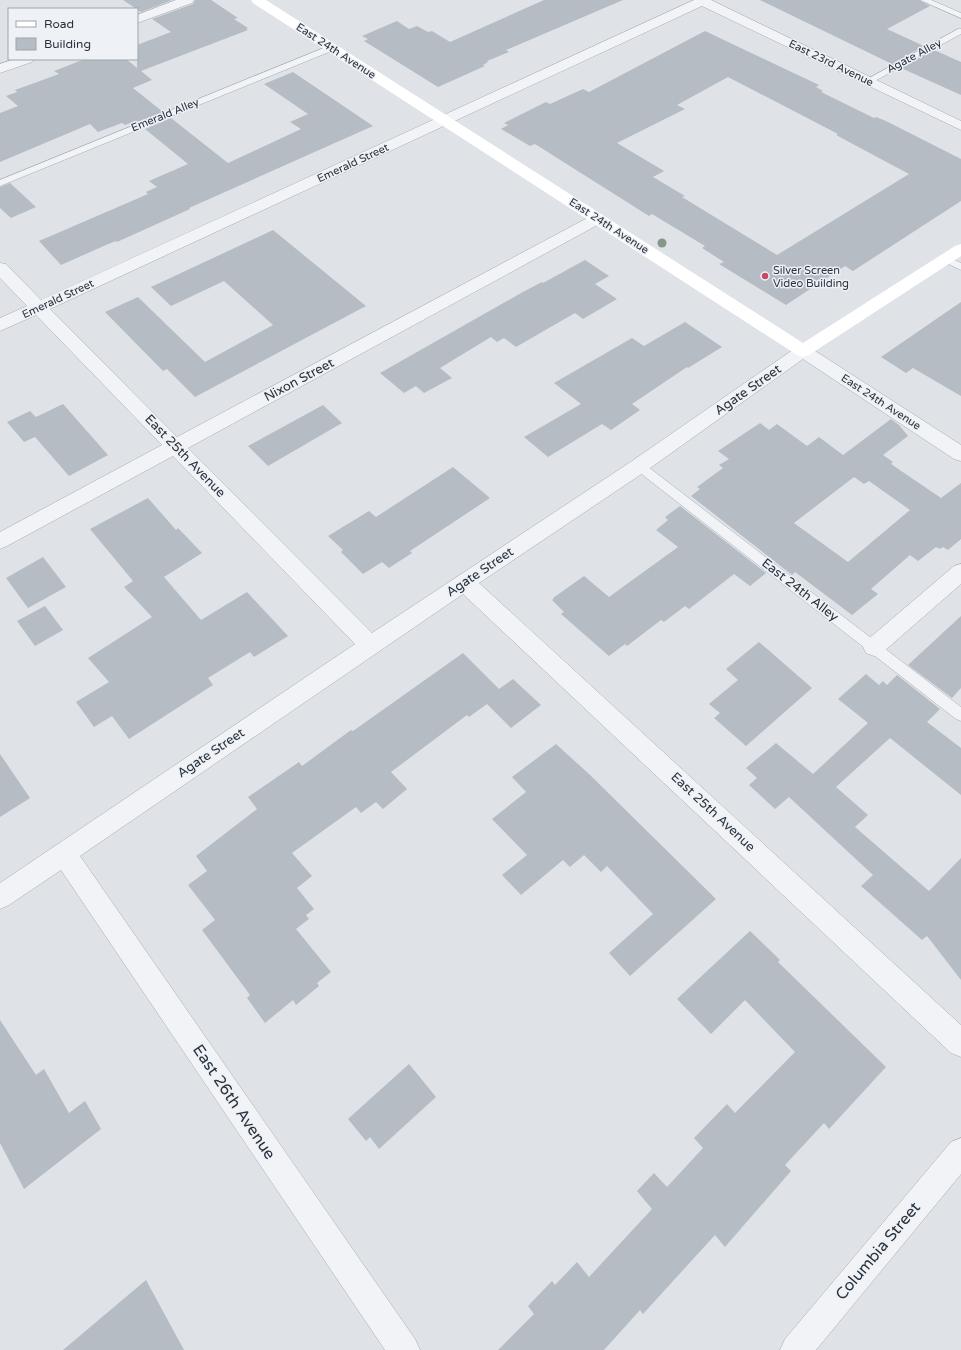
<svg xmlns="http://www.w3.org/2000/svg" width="961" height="1350" viewBox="0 0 961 1350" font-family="'Varela Round',sans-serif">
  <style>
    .building { fill: #b6bcc4; fill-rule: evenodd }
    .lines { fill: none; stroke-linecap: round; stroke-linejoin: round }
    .lane-casing { stroke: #a5aab1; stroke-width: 1 }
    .street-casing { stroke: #a5aab1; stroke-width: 1 }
    .lane { fill: #f1f3f6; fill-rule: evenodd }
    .street { fill: #f1f3f6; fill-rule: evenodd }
    .secondary { fill: #fff; fill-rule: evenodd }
    .tree { fill: #879786 }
    .poi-dot { fill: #c74a64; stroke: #eef1f5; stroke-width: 1.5 }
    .labels { text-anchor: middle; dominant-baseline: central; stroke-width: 3; stroke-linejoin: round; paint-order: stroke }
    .far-street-label { font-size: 11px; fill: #29323e; stroke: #eef1f5 }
    .far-poi-label { font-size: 11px; fill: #29323e; stroke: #eef1f5; text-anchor: start }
    .street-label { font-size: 13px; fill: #29323e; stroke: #eef1f5 }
    .near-street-label { font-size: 16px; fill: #29323e; stroke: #eef1f5 }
  </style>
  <rect width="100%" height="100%" fill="#dfe3e7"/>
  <g class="building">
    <polygon points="123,0 172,0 141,12"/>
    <polygon points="195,0 211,0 238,18 234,19 248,28 246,29 248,30 141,71 152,80 133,88 163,112 137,122 136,121 125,125 122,123 98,132 90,124 0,162 0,113 18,106 6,96 17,92 15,90 59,74 54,71 85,59 126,59 137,68 137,45 171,32 152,19 193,4"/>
    <polygon points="544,0 623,0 506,50 509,52 487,61 488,62 483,65 485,66 438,87 364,41 368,39 362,36 397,21 409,29 417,26 428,32 432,31 450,42"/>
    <polygon points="760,0 919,0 930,6 887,29 924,46 892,64"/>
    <path d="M705 31 819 85 816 87 823 91 821 92 874 118 876 117 886 121 961 159V201L853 271 845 266 786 305 719 264 724 262 702 248 705 246 652 214 649 216 535 144 530 146 501 129 508 125 504 123 546 102 550 104 583 89 589 92ZM728 77 838 134 836 135 909 174 777 255 682 197 685 196 653 177 664 171 617 143 685 109 677 105Z"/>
    <polygon points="934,50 961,62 961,95 901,68"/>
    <polygon points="293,72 373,126 189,208 190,209 117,242 116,241 106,245 61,265 39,241 148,194 146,192 157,187 149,181 188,164 145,129 171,118 228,163 301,129 290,122 308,114 264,84"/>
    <polygon points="10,183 36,207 11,218 0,208 0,187"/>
    <polygon points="273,230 366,306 195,397 167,369 163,371 105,312 138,297 205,362 273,325 224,281 171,306 151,287"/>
    <polygon points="585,260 609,276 595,284 617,299 583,319 575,313 516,347 504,338 497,342 491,337 440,368 452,378 424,393 416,386 404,393 380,373 521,293 542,282 543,283"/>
    <polygon points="961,302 961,396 913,368 906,373 881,357"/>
    <polygon points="685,322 722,347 688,368 687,367 632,404 640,410 611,430 602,424 548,457 524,437 581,404 554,383 632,338 644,346"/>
    <polygon points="63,404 108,455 69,476 35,437 24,442 7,422 30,411 36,417"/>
    <polygon points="323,405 342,423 268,466 248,446"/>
    <path d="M891 419 899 425 908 436 883 455 893 462 891 464 941 498 961 483V539L948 550 943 547 940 549 936 547 918 561 910 555 871 589 878 594 852 615 795 572 792 575 691 496 700 489 697 487 723 468 719 465 729 459 718 451 760 423 769 430 777 424 807 446 819 437 843 455ZM854 477 864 484 869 481 910 510 848 562 794 523Z"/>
    <polygon points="453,467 490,498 410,551 412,553 389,568 382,562 363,574 341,552 343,550 328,536 369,511 376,517"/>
    <polygon points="148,498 176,530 178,528 202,553 164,577 201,620 247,592 288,636 254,657 250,652 208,678 213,685 129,739 112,716 94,727 76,702 109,682 88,658 152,617 124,587 133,581 90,529"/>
    <polygon points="680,506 766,573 750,586 734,574 689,609 685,606 664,622 661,620 627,646 625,644 609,656 561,614 564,612 552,600 554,598 553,598 584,576 609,597 678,547 656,530 668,520 665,517"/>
    <polygon points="43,557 66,587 28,608 6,578"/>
    <polygon points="45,606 63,630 35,646 17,621"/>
    <polygon points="961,616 961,688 952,698 908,665"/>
    <polygon points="759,642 812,688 746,746 714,718 720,713 709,704 738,680 726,669"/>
    <polygon points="463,653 499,689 513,679 541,705 511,728 487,704 469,717 467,715 391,772 407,789 383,809 376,802 361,813 356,807 292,853 312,876 297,888 314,909 306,915 309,919 296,929 331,972 317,983 319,986 296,1005 293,1000 265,1023 247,998 250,995 202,930 215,920 188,885 207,871 196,856 257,809 248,797 299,762 302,766 351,730 353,731"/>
    <polygon points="866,674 879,685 883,681 887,685 897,675 940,709 927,722 961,748 961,795 890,738 836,787 868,815 855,827 929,891 961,858 961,980 927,936 922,940 861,886 873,875 789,797 775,809 749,785 757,778 746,768 776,743 813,774 868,723 838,699"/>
    <polygon points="556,744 589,774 716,899 630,976 609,953 653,914 607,866 601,872 584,855 570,867 563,860 521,895 502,875 527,855 492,819 526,792 512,777"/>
    <polygon points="0,754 30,798 0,817"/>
    <polygon points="750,931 780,960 778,962 886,1067 829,1129 824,1123 785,1165 791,1171 725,1247 715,1235 643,1314 640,1310 604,1350 498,1350 534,1314 528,1306 552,1281 555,1285 577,1262 589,1277 652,1209 637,1191 654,1173 667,1187 703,1148 694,1138 727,1104 735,1113 795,1052 745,1000 711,1034 677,999"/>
    <polygon points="0,1020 36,1075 44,1069 69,1113 85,1101 101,1129 24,1189 0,1143"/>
    <polygon points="409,1064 436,1097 379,1149 370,1137 366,1141 348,1119"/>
    <polygon points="146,1280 184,1350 63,1350"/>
  </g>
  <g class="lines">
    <g class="lane-casing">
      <g id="lane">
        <polygon points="920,0 931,0 961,13 961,18"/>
        <polygon points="958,29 961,29 961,34 871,83 868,84 864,81"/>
        <polygon points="331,45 334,46 335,48 334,50 0,186 0,180"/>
        <polygon points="946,256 961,263 961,270 942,261 941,259 942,257"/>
        <polygon points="639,462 643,463 961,707 961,721 956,719 635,469 633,466 635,463"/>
      </g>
    </g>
    <g class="street-casing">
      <g id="street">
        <polygon points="176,0 194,0 192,3 137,23 137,15"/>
        <polygon points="694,0 711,0 961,121 961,130 702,6 50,309 177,437 591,216 597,214 603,216 605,219 603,222 188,448 372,633 632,461 797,347 803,345 809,347 961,445 961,461 954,459 803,359 646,471 479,583 961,1025 961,1057 951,1053 463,594 80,856 415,1339 420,1350 385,1350 61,870 9,905 0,909 0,883 355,644 173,456 7,546 0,549 0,532 162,445 36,315 0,331 0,318 27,306 0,278 0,263 6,264 41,300"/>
        <polygon points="15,59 34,59 32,62 0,73 0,64"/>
        <polygon points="961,564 961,584 882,653 874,656 866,653 863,647 866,641 954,566"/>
        <polygon points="961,1138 961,1174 816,1350 780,1350 785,1339 951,1142"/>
      </g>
    </g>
    <use href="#lane" class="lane"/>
    <use href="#street" class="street"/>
    <polygon class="secondary" points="251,0 266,0 803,343 955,246 961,244 961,256 809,355 803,357 797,355 253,3"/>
  </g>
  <circle class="tree" cx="662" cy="243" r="4.5"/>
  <circle class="poi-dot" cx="765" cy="276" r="4"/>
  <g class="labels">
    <g class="far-street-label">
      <text transform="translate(336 51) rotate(33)">East 24th Avenue</text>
      <text transform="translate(914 56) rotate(-28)">Agate Alley</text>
      <text transform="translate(831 63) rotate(26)">East 23rd Avenue</text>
      <text transform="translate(165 115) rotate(-22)">Emerald Alley</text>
      <text transform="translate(353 163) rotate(-25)">Emerald Street</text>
      <text transform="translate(609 226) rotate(33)">East 24th Avenue</text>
      <text transform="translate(58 299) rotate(-25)">Emerald Street</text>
      <text transform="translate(881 402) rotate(33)">East 24th Avenue</text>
    </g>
    <g class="far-poi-label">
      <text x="773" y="270">Silver Screen<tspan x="773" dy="13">Video Building</tspan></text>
    </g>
    <g class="street-label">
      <text transform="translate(299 380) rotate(-28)">Nixon Street</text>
      <text transform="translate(748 390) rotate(-35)">Agate Street</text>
      <text transform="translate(185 456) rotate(46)">East 25th Avenue</text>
      <text transform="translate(480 572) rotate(-34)">Agate Street</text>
      <text transform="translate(800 590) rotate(38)">East 24th Alley</text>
      <text transform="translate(211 753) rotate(-34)">Agate Street</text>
      <text transform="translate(713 812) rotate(43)">East 25th Avenue</text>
    </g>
    <g class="near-street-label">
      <text transform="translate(234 1102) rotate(56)">East 26th Avenue</text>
      <text transform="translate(878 1251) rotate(-50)">Columbia Street</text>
    </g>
  </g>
  <rect x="8" y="8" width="130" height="52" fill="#eef1f5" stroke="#9fa5ac"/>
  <rect x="16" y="21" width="20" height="6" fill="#ffffff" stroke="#9fa5ac"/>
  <text x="44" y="28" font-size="12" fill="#29323e">Road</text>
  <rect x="16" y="38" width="20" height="12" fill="#b6bcc4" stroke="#9fa5ac"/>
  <text x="44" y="48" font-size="12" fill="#29323e">Building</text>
</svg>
